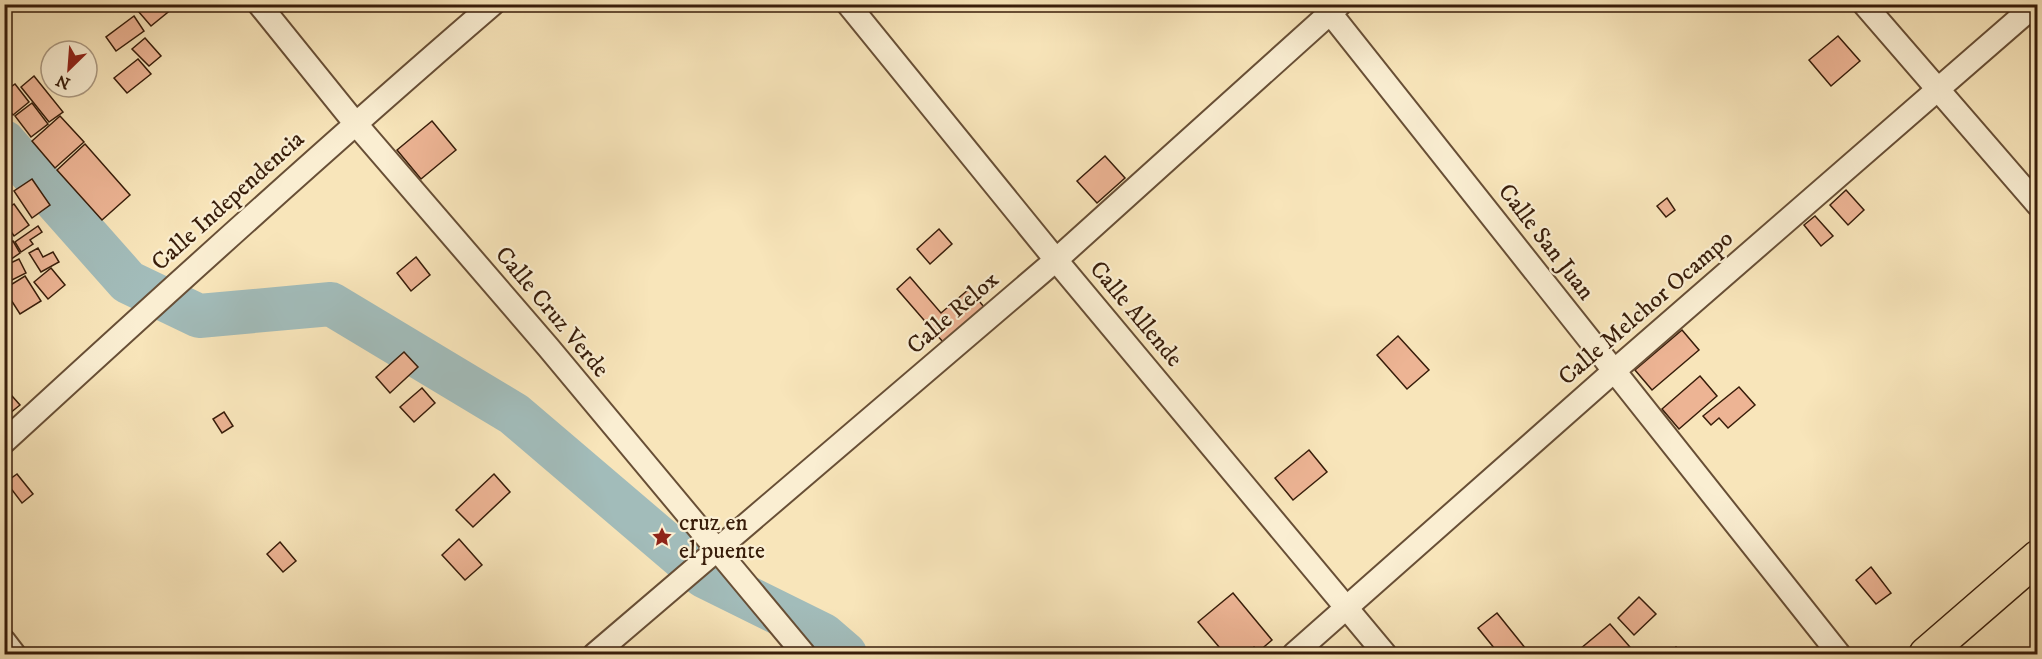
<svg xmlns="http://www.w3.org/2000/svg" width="2042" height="659" viewBox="0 0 2042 659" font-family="'IM FELL DW Pica',serif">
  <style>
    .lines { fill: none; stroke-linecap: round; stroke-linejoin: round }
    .river { stroke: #a2bcba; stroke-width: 44 }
    .building { fill: #edb494; stroke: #381d0a; stroke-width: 1.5 }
    .street-casing { stroke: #684f36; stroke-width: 26 }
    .primary-casing { stroke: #381d0a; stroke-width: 36 }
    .street { stroke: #faeed2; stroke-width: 22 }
    .primary { stroke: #f8e5ba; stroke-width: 33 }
    .labels { text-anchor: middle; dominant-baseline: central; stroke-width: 4.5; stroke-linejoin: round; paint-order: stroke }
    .street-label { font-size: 24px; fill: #381d0a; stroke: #faeed2 }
    .poi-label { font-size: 24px; fill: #381d0a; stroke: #faeed2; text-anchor: start }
  </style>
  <rect width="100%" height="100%" fill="#f8e5ba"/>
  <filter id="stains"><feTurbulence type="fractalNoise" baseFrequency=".00333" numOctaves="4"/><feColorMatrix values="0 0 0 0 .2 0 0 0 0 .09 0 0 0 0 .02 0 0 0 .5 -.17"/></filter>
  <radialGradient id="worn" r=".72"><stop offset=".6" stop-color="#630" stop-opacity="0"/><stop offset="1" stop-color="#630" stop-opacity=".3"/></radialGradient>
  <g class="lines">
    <polyline class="river" points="4,142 128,282 199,316 331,304 514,414 704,576 823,635 845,654"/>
  </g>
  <g class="building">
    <polygon points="132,4 178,4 151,26"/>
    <polygon points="134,16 144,31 116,51 106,37"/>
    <polygon points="1838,36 1860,61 1831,86 1809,60"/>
    <polygon points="145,38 161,56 149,66 132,49"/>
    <polygon points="138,59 151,74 127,93 114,78"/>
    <polygon points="34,76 63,112 49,122 21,87"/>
    <polygon points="15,84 29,102 13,115 4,105 4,92"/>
    <polygon points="32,103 48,124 31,137 15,116"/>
    <polygon points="60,116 84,142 55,168 32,141"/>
    <polygon points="432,121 456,150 421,179 397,150"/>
    <polygon points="85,144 130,195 102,220 57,170"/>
    <polygon points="1105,156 1125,178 1097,203 1077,181"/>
    <polygon points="32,179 50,205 32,218 14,191"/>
    <polygon points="1846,190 1864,210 1848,225 1830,205"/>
    <polygon points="1667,198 1675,210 1666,217 1657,206"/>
    <polygon points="14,204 29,225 14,236 8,227 4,230 4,211"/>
    <polygon points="1815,216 1833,236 1821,246 1804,225"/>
    <polygon points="38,226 42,232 30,240 33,244 21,252 15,242"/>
    <polygon points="939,229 952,244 930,264 917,249"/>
    <polygon points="13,241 20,253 4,264 4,246"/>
    <polygon points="38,248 43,257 53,252 59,262 41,272 29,253"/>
    <polygon points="416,257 430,275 411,291 397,273"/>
    <polygon points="19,259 26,273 8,282 4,275 4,266"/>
    <polygon points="51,268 65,285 48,299 34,282"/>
    <polygon points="25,276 41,301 20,314 4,289"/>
    <polygon points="910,277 941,313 969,289 984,307 943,342 897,289"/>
    <polygon points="1682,330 1699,350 1652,390 1635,370"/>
    <polygon points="1398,336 1429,370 1407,389 1377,355"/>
    <polygon points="404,352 418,367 390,393 376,377"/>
    <polygon points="1700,376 1717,396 1679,429 1662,409"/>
    <polygon points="4,387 20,405 4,418"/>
    <polygon points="1739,387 1755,405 1728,428 1719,418 1711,425 1703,416"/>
    <polygon points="422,388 435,403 414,422 400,407"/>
    <polygon points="224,412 233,426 222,433 213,419"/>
    <polygon points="1309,450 1327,472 1293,500 1275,478"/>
    <polygon points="17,474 33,494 22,503 6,482"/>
    <polygon points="494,474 510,492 473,527 456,510"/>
    <polygon points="459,539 482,565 465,580 442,555"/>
    <polygon points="280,542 296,561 283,572 267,554"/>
    <polygon points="1871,567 1891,593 1876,604 1856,580"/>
    <polygon points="1233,593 1272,640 1258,652 1254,647 1246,654 1225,654 1198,622"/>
    <polygon points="1639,597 1656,614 1634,635 1618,618"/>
    <polygon points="1497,613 1530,654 1499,654 1478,628"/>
    <polygon points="1610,624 1636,654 1574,654"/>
    <polygon points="1676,647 1683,654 1667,654"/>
  </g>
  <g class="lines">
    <g class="street-casing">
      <g id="street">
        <polyline points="259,4 355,123 548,347 804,654"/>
        <polyline points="848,4 1056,260 1385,654"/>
        <polyline points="1323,4 1839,654"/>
        <polyline points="1864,4 2038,205"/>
        <path d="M4 442C165 294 327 147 493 4"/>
        <polyline points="4,641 14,654"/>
        <polyline points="595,654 1056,260 1340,4"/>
        <polyline points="1294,654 1614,371 2036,4"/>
      </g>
    </g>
    <g class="primary-casing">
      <polyline id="primary" points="1926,654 2038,557"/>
    </g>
    <use href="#street" class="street"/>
    <use href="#primary" class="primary"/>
  </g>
  <defs>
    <g id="sight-bare" transform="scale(1.62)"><path d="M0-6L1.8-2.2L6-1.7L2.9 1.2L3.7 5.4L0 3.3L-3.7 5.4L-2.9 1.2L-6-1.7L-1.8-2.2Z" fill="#8f2418" stroke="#faeed2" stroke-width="2.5" paint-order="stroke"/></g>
  </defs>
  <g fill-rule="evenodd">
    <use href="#sight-bare" x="662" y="537"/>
  </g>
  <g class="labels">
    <g class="street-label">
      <text transform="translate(228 201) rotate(-42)">Calle Independencia</text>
      <text transform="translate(1546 242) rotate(52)">Calle San Juan</text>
      <text transform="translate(1646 308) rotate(-41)">Calle Melchor Ocampo</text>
      <text transform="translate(552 312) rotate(50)">Calle Cruz Verde</text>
      <text transform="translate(953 313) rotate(-41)">Calle Relox</text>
      <text transform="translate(1136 314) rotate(50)">Calle Allende</text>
    </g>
    <g class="poi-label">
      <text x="679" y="523">cruz en<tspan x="679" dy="28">el puente</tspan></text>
    </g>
  </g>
  <rect width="2042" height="659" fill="none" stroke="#f8e5ba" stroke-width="24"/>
  <rect x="6" y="6" width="2030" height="647" fill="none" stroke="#381d0a" stroke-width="3"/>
  <rect x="12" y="12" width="2018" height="635" fill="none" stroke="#381d0a" stroke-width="1.5"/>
  <g transform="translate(69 69) rotate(205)"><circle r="28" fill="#faeed2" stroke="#ac9a82" stroke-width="1.5"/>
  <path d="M0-4.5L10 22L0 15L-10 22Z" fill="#8f2418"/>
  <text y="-9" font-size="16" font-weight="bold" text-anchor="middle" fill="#381d0a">N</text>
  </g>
  <rect width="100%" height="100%" filter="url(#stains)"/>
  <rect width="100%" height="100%" fill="url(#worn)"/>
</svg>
